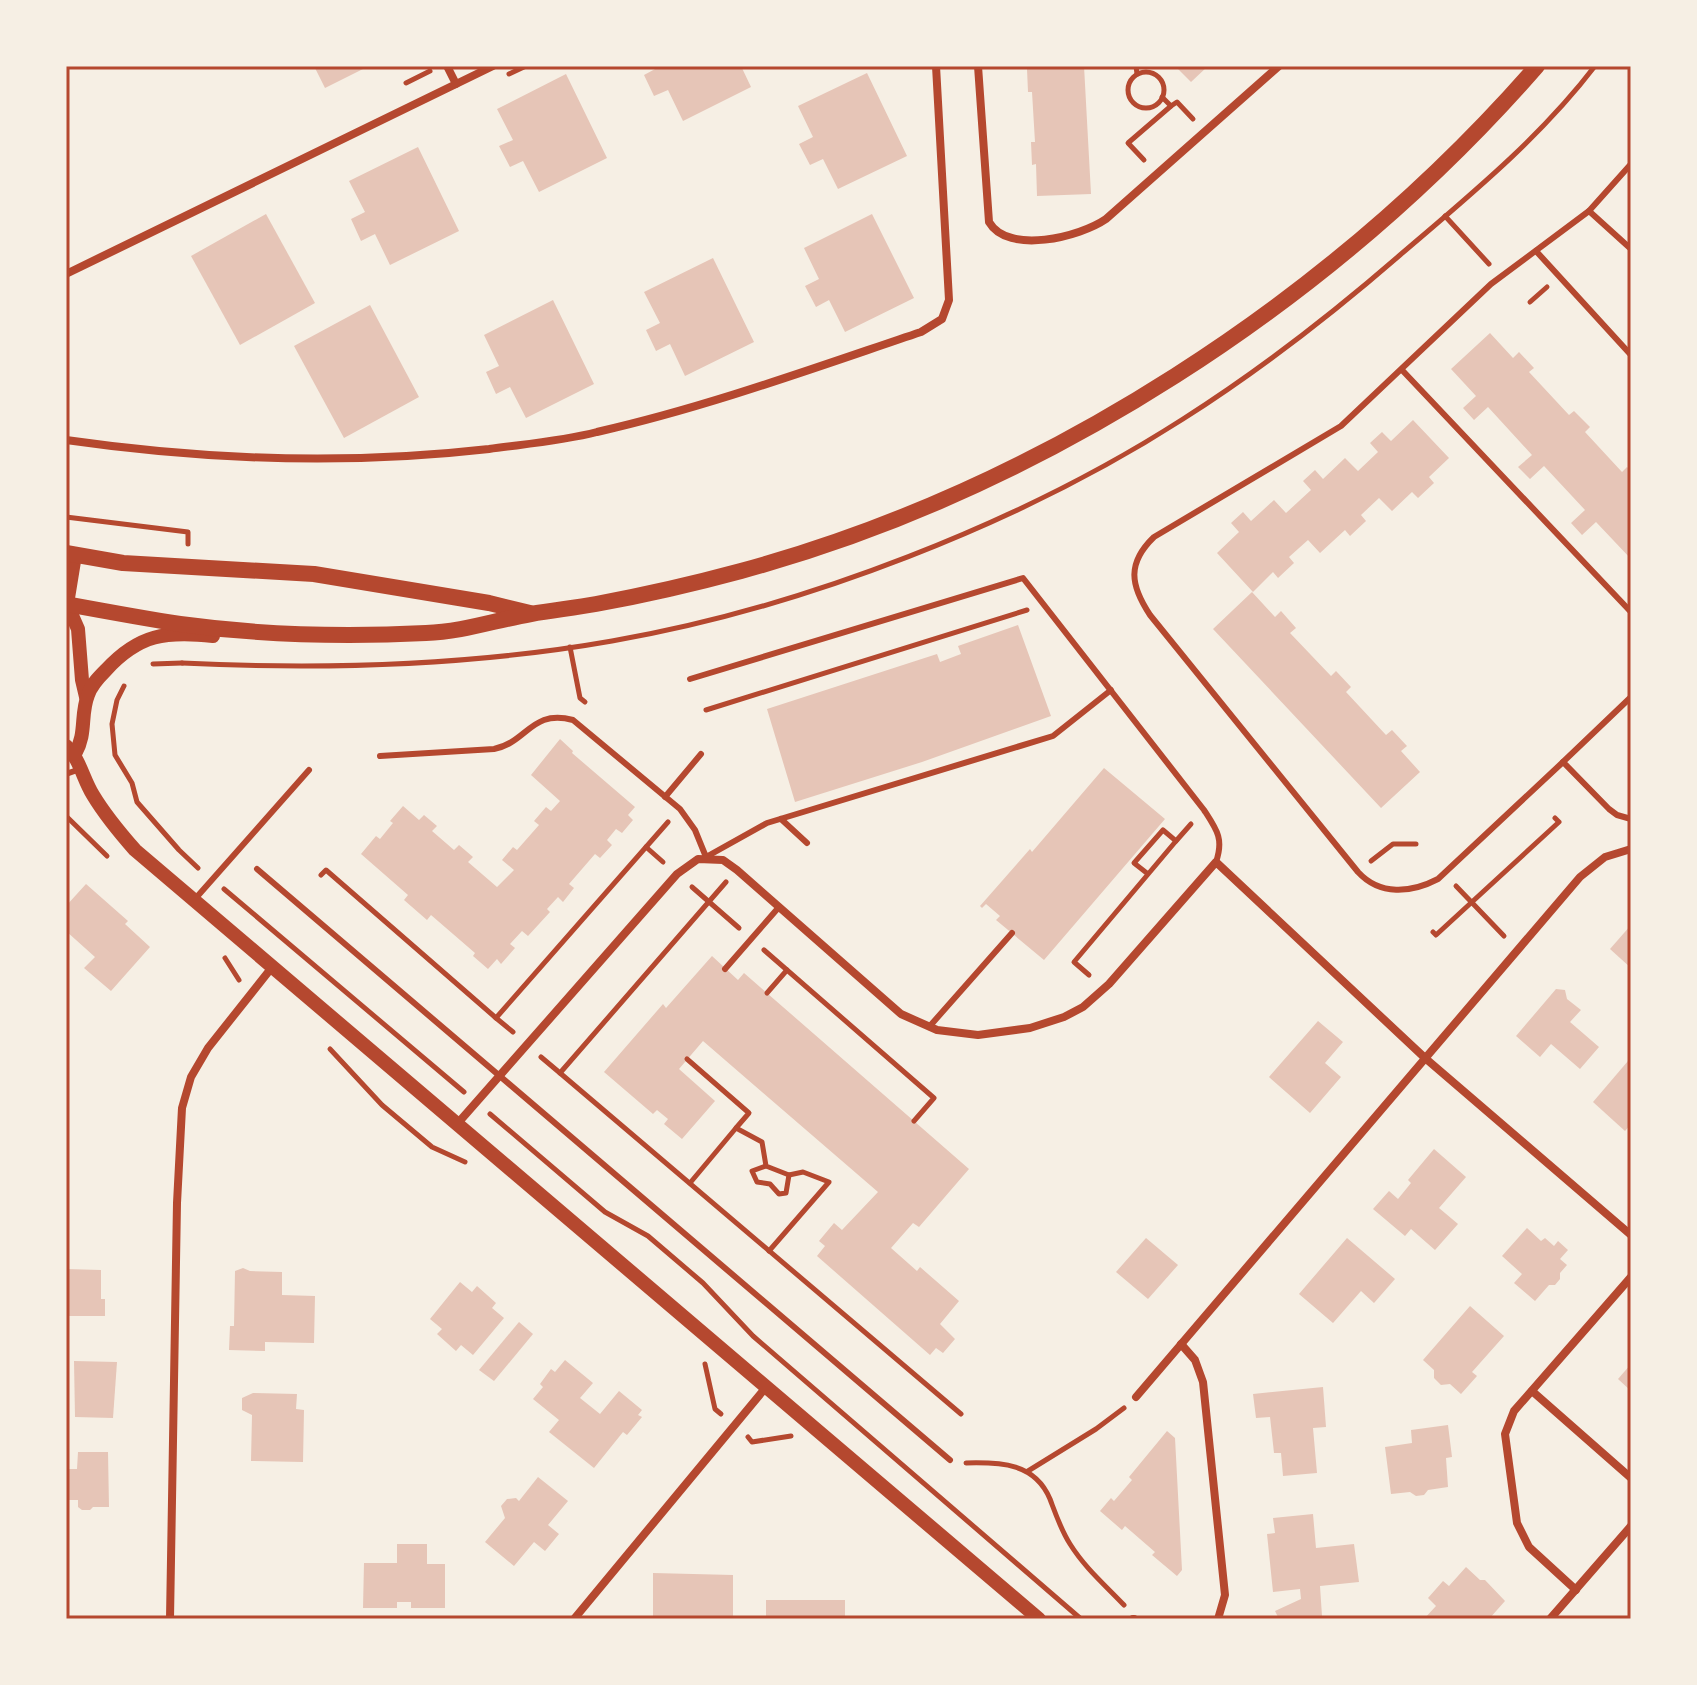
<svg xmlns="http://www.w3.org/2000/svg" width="1697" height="1685" viewBox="0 0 1697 1685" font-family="'Roboto Condensed',sans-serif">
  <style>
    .building { fill: #e6c5b7 }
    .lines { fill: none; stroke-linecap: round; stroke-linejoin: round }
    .path { stroke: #b5482f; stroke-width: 5 }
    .service { stroke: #b5482f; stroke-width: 6 }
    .minor { stroke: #b5482f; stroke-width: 8 }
    .tertiary { stroke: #b5482f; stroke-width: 14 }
    .secondary { stroke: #b5482f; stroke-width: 16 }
    .neatline { fill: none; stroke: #b5482f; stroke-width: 3 }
  </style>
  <rect width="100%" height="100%" fill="#f6efe4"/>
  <g class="building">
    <polygon points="314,66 361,66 363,69 325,88"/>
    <polygon points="656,66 741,66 751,87 683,121 668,90 654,96 644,75 657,68"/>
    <polygon points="1031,66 1084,66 1091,194 1037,196 1036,164 1032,165 1031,142 1035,142 1032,92 1028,92 1027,69 1031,68"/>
    <polygon points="1175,66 1208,66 1191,82"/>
    <polygon points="867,73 907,156 838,189 823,159 810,165 799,144 813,137 798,106"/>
    <polygon points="566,74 607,158 539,192 523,161 510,167 499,146 513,140 497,109"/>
    <polygon points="418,147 459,231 390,265 375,234 361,241 351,219 365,212 349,181"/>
    <polygon points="266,214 315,303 240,345 191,256"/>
    <polygon points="872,214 914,298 845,332 829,300 816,307 805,286 819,279 804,248"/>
    <polygon points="713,258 754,342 685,376 670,344 656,351 646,330 660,323 644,292"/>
    <polygon points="553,300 594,384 526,418 510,387 496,394 486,372 499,366 484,335"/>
    <polygon points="370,305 419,397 344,438 294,346"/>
    <polygon points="1490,333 1513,358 1519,352 1534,368 1529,372 1569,415 1574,411 1590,427 1585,432 1622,472 1627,467 1631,471 1631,559 1596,522 1582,535 1571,523 1585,510 1544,466 1530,479 1518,467 1532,455 1488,407 1474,420 1463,408 1476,396 1451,369"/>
    <polygon points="1413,420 1449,458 1429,477 1434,483 1418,498 1412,492 1392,511 1379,498 1361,515 1366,521 1350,536 1345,530 1320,553 1308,540 1289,557 1294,563 1278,578 1273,572 1253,592 1217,553 1239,532 1231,523 1243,512 1251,521 1274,500 1286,513 1311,490 1303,481 1315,470 1323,479 1345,458 1358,471 1378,452 1370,443 1382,432 1391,441"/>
    <polygon points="1252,592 1275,617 1281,611 1296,628 1290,633 1331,676 1336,671 1351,687 1346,692 1386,735 1392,730 1407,746 1401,751 1420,772 1381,808 1213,629"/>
    <polygon points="1018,625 1051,716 922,762 795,802 767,709 937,654 940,662 961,654 958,646"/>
    <polygon points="560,739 573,751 572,753 635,807 628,815 633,820 622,833 616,829 607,840 612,845 600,858 595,854 569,884 574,888 563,902 558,897 547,909 550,912 528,936 522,931 510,944 515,948 501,964 497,959 488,969 473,956 475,953 431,915 427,920 404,900 408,895 361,854 376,836 380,839 393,823 390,821 403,806 419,820 424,815 437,826 432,831 454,850 459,845 473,857 468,862 497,887 514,870 502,860 513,847 517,850 539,825 534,821 546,807 551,811 560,801 531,775"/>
    <polygon points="1104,768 1165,819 1044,960 996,920 1000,916 986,904 982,908 980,906 1030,849 1032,852"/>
    <polygon points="86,884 128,921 125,924 150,947 111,991 84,968 95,957 66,931 66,906"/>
    <polygon points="1631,925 1631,968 1610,949"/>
    <polygon points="712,956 738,980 744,973 969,1169 919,1227 913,1223 891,1248 917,1271 920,1267 959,1301 940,1324 955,1339 943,1353 936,1348 930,1355 817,1256 825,1246 819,1241 834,1223 842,1230 878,1192 703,1041 679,1069 715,1101 682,1139 664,1124 668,1119 657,1110 653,1114 604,1072 663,1004 666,1008"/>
    <polygon points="1556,989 1565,990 1567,999 1581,1010 1570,1022 1599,1047 1580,1069 1551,1044 1540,1057 1516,1036"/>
    <polygon points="1318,1021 1343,1042 1325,1063 1341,1077 1310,1113 1269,1077"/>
    <polygon points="1628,1061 1631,1064 1631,1124 1625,1131 1593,1102"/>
    <polygon points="1434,1149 1466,1177 1439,1208 1458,1224 1435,1250 1411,1229 1405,1236 1373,1209 1389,1191 1398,1199 1411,1183 1408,1180"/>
    <polygon points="1527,1228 1541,1241 1545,1238 1554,1246 1558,1241 1568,1250 1560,1259 1567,1265 1560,1273 1560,1279 1555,1285 1549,1285 1535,1301 1514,1283 1522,1274 1502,1256"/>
    <polygon points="1146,1238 1178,1265 1148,1299 1116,1272"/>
    <polygon points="1347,1238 1395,1279 1374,1303 1361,1291 1333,1323 1299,1294"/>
    <polygon points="243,1268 250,1271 282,1272 282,1295 315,1296 314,1343 265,1342 265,1351 229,1350 230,1326 234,1326 235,1271"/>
    <polygon points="66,1269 101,1270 101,1299 105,1299 105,1316 66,1316"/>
    <polygon points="460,1282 472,1292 477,1286 496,1303 492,1308 504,1318 473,1355 461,1345 456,1351 437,1334 442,1329 430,1319"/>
    <polygon points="1470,1306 1504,1336 1472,1372 1477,1376 1461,1394 1450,1384 1441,1385 1434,1378 1434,1370 1423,1360"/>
    <polygon points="519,1322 533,1334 494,1381 479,1370"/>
    <polygon points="565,1360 593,1383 580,1398 600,1414 619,1391 642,1410 638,1415 642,1417 627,1435 623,1432 594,1468 549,1432 559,1420 533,1399 543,1387 540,1384 551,1369 555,1372"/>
    <polygon points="74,1361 117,1362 113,1418 75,1417"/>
    <polygon points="1631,1364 1631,1391 1618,1379"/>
    <polygon points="1323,1387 1326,1427 1313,1428 1317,1473 1283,1476 1281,1453 1274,1453 1270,1417 1256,1418 1253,1394"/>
    <polygon points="253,1393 297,1394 296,1409 304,1410 303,1462 251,1461 252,1415 242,1410 242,1398"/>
    <polygon points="1448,1425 1452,1457 1446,1458 1448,1487 1428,1490 1424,1495 1416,1496 1410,1492 1391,1494 1385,1447 1412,1443 1411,1430"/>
    <polygon points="1167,1431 1175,1438 1182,1570 1177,1576 1152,1555 1155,1552 1125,1526 1122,1530 1100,1511 1111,1498 1114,1501 1132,1480 1129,1477"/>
    <polygon points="78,1452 108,1452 109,1507 93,1507 90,1510 82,1510 78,1507 78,1500 66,1500 66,1469 77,1469"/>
    <polygon points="538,1477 568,1501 548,1525 559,1534 545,1551 534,1542 514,1566 485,1542 505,1518 501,1506 507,1499 516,1498 519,1501"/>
    <polygon points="1313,1514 1316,1548 1354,1544 1359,1582 1320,1586 1322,1616 1315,1619 1279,1619 1275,1611 1301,1599 1300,1589 1273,1592 1267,1534 1275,1533 1273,1518"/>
    <polygon points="397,1544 427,1544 427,1564 445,1564 445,1608 411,1608 411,1602 397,1602 397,1608 363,1608 364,1563 397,1563"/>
    <polygon points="1466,1567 1480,1580 1485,1580 1505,1601 1489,1619 1424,1619 1436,1606 1428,1598 1443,1581 1449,1586"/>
    <polygon points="653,1573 733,1575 733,1619 653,1619"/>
    <rect x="766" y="1600" width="79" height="19"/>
  </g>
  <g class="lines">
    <g class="path">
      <polyline points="1136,66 1137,74"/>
      <circle cx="1146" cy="90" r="18"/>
      <polyline points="509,74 526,66"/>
      <polyline points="406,83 430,71"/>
      <polyline points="1162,97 1171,106 1177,102 1193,119"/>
      <polyline points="1144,160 1128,143 1171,106"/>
      <polyline points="1445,216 1489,264"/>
      <polyline points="1530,302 1547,287"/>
      <polyline points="66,517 188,532 188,544"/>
      <polyline points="570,647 580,698 585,702"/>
      <path d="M182 663C326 670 470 666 612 641 803 608 1021 523 1183 419 1260 370 1332 314 1400 255 1469 196 1540 138 1595 66"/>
      <polyline points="153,664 182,663"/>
      <polyline points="124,686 117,700 112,724 115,755 132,783 137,802 179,850 198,868"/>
      <polyline points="706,710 1027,610"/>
      <polyline points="66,816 107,856"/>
      <polyline points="1176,841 1191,824"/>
      <polyline points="646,847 663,862"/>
      <polyline points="1371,861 1393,844 1416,844"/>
      <polyline points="321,875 326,870 496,1018"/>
      <polyline points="1456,886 1504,936"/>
      <polyline points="692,887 739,928"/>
      <polyline points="224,889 464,1092"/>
      <polyline points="1433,932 1436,935 1559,822 1555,818"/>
      <polyline points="764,950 934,1098 914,1121"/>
      <polyline points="225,958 239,980"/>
      <polyline points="1089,975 1074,962 1176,841 1163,830 1134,863 1148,874"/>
      <polyline points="767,993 787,970"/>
      <polyline points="513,1032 496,1018 668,822"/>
      <polyline points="330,1049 382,1105 432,1147 465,1162"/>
      <polyline points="541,1057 560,1073 726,882"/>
      <polyline points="687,1059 749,1113 736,1128"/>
      <polyline points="560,1073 961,1414"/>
      <polyline points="490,1114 605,1212 648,1236 703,1283 753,1336 1081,1619"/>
      <polyline points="766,1166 752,1171 757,1182 770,1184 779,1194 786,1193 789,1175"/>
      <polyline points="690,1183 736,1128 762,1142 766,1166 789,1175 803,1172 829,1182 769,1251"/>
      <polyline points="705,1364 715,1409 721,1414"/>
      <polyline points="748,1437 752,1442 791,1436"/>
      <path d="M966 1463C1001 1462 1035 1463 1050 1499 1056 1515 1061 1530 1070 1544 1085 1568 1105 1585 1124 1605"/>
      <polyline points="1028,1471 1096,1429 1124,1408"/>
    </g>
    <g class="service">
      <polyline points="1589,211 1631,164"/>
      <polyline points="1536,251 1631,355"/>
      <polyline points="1402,370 1631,612"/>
      <path d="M690 679 1023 578 1204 810C1217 830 1224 839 1216 862"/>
      <polyline points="1631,697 1563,762 1609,809 1617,815 1631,819"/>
      <path d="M380 756 494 749C528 742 531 709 573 720L680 809 695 830 706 857 767 823 1053 736 1111 690"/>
      <path d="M1563 762 1438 879C1411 893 1380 896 1358 872L1150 615C1130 585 1127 563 1154 537L1341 426 1491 284 1589 211 1631 249"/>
      <polyline points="66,774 80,769"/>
      <polyline points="665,797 701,754"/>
      <polyline points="781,819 807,843"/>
      <polyline points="1631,825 1631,841"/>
      <polyline points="257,869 950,1460"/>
      <polyline points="195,899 309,770"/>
      <polyline points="725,969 779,907"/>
      <polyline points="929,1027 1012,933"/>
    </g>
    <g class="minor">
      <polyline points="447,66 456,84"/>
      <path d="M978 66 989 222C1008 255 1080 237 1106 219L1279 66"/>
      <polyline points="66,274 493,66"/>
      <path d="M66 440C205 460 349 465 489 449 525 444 562 441 597 432 707 407 814 368 921 332L942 319 949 300 936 66"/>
      <polyline points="458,1123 677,874 698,859 723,860 737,870 901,1014 937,1030 978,1035 1030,1028 1064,1017 1083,1007 1109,984 1216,862 1425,1058 1631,1235"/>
      <polyline points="1181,1344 1195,1360 1203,1382 1225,1595 1218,1619"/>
      <polyline points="1532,1391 1631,1478"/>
      <polyline points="1136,1397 1580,877 1605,857 1631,849"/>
      <polyline points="1576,1590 1529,1547 1517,1523 1505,1434 1514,1411 1631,1277"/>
      <polyline points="170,1619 177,1203 182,1108 191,1077 208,1048 273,966"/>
      <polyline points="574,1619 767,1386"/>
      <polyline points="1133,1619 1134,1619"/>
      <polyline points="1550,1619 1631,1526"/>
    </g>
    <g class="tertiary">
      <polyline points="75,555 67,604 78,629 82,680 86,697"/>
      <path d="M66 746C80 759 83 779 93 795 105 815 120 833 135 850L1039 1619"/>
      <path d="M75 754C87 733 80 715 88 695 91 685 99 677 106 670 139 634 166 631 213 636"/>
    </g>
    <g class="secondary">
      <polyline points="66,553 123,563 314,574 489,603 530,613"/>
      <path d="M66 604C104 611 142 618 180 624 260 635 345 637 426 633 462 632 496 620 531 614 553 610 575 608 596 604 645 595 693 584 741 571 1042 489 1332 301 1537 66"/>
    </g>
  </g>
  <rect width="1697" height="1685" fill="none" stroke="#f6efe4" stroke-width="136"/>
  <rect x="68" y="68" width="1561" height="1549" class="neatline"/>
</svg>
